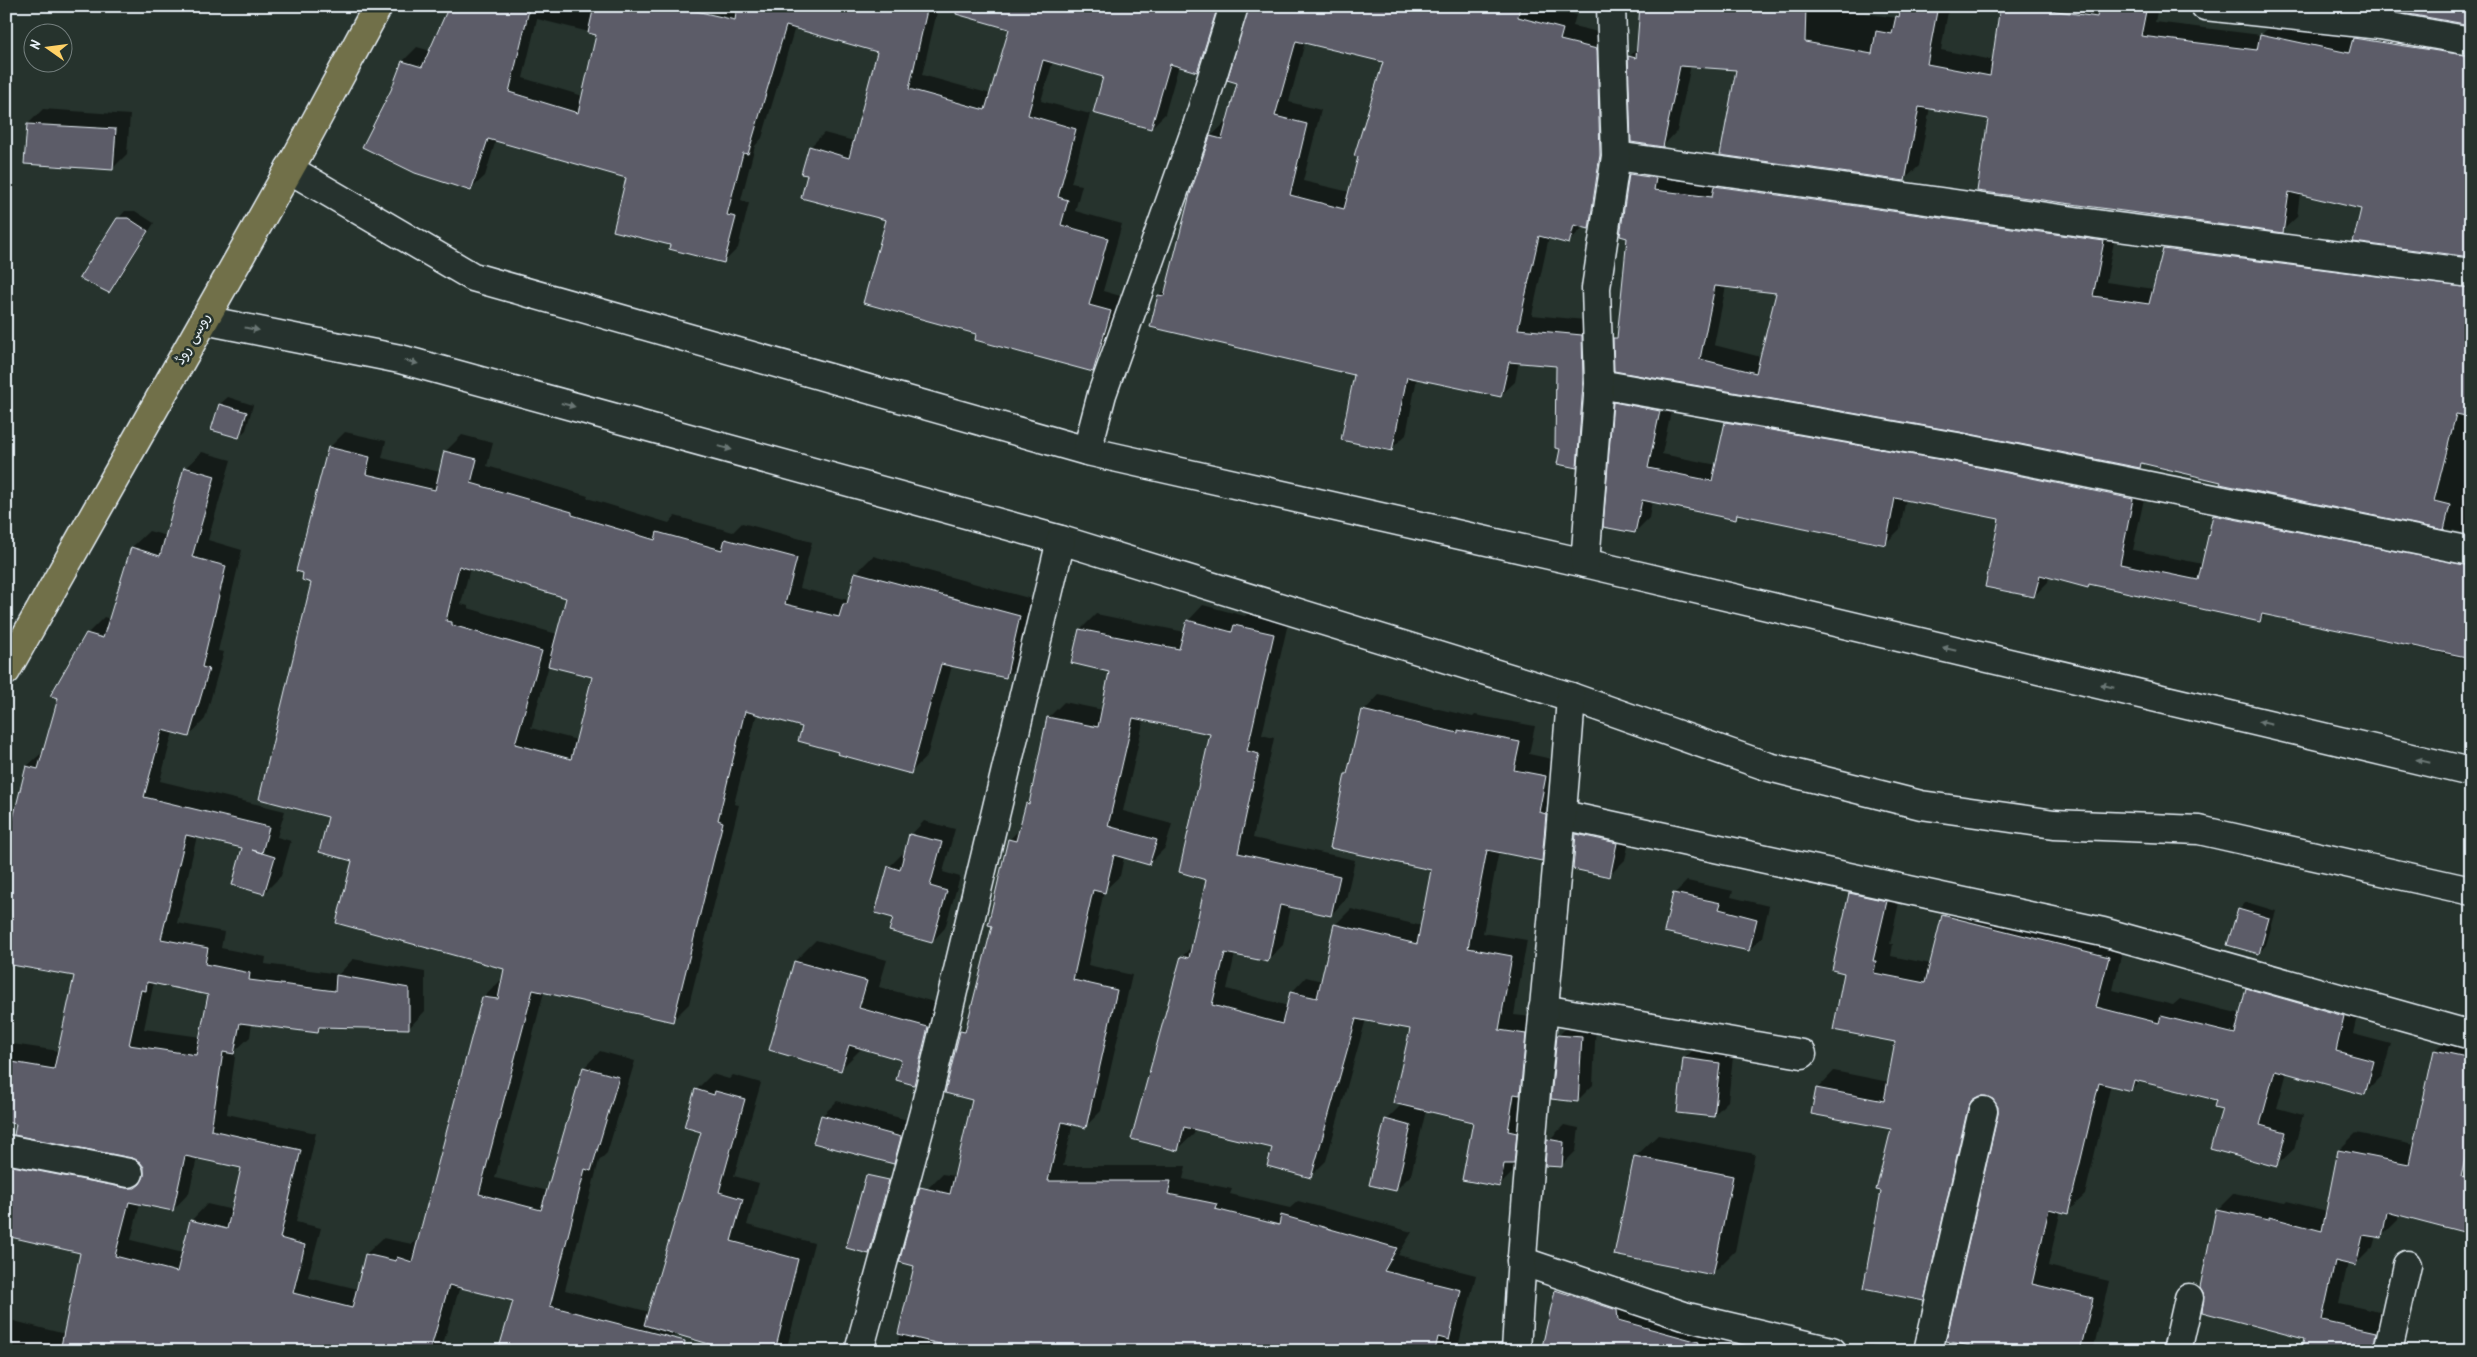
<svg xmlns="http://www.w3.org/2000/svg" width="2477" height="1357" viewBox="0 0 2477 1357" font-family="Kalam,'Playpen Sans Arabic',sans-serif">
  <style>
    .shadow { fill: #0007; fill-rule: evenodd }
    .building { fill: #5c5c68; stroke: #e8f1f8; fill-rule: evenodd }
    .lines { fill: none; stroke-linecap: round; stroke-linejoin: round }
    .minor-casing { stroke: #e8f1f8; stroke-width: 31 }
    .major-casing { stroke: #e8f1f8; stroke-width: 31 }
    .minor { stroke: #26332d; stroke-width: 28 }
    .major { stroke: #71704a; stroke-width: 28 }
    .oneway { fill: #6a7674 }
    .labels { text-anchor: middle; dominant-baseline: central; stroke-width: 5; stroke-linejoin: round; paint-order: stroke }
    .street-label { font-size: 14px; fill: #e8f1f8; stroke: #26332d }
  </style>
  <rect width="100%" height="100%" fill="#26332d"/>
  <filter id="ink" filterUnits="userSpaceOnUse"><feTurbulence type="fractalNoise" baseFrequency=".02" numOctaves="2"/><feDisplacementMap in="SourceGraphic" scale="10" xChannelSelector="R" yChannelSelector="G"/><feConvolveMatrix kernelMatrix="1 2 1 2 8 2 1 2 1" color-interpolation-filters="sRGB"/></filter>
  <g filter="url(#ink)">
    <g class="shadow">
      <path d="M450 6H715L760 20 763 6H1227L1211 56 1197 70 1179 65 1165 114 1151 128 1105 76 1053 61 1041 101 1090 114 1071 183 1082 185 1075 211 1122 224 1103 291 1124 297 1107 356 1093 370 978 333 887 219 808 174 810 147 824 133 854 141 879 52 795 27 762 138 755 146 741 200 749 203 738 248 724 262 672 244 628 177 496 140 485 176 470 190 417 174 364 146 392 91 403 61 417 47 431 51ZM938 8 1010 29 991 94 922 75ZM537 19 597 34 583 96 523 78Z"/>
      <path d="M1250 6H1560L1559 10 1576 15 1573 26 1611 35 1603 213 1589 227 1584 226 1569 242 1549 237 1532 315 1596 321 1591 452 1576 467 1562 448 1558 365 1519 361 1515 382 1500 396 1417 378 1406 435 1391 449 1355 374 1151 326 1159 295 1168 286 1211 136 1226 122 1228 123 1239 82ZM1305 42 1384 61 1350 192 1303 181 1321 110 1289 102Z"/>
      <polygon points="1640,6 1844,6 1844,10 1897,18 1902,6 1949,6 1941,50 1993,60 2001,6 2158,6 2155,22 2261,35 2276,20 2355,37 2368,24 2471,41 2471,256 2362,208 2300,193 2297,217 2282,231 1990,118 1930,107 1919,166 1904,180 1737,69 1691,65 1677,131 1663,146 1630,56 1638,48"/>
      <polygon points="2362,6 2469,6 2454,21"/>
      <polygon points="43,109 130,115 127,154 112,169 28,124"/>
      <path d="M1645 160 2117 227 2106 282 2154 289 2164 249 2178 235 2471 273V534L2222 483 2223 481 2144 462 2139 467 1614 338 1619 334 1628 237 1630 174ZM1726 286 1777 292 1761 357 1714 345Z"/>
      <polygon points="125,211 135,211 154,223 116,284 109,291 118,219"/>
      <path d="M1629 389 1674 397 1662 454 1717 465 1726 423 1741 408 2147 485 2133 550 2203 564 2215 515 2229 501 2471 550V660L2266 614 2260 620 2091 583 2087 586 2049 576 2048 582 2034 596 2001 518 1906 499 1900 529 1885 544 1740 513 1735 518 1652 501 1649 518 1635 532 1614 403ZM1626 403 1666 410V413L1626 406Z"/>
      <polygon points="228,397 253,405 246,430 239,437 213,429 220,404"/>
      <path d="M345 432 386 441 382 458 440 472 445 452 462 435 493 443 487 466 588 496 587 498 669 523 675 516 733 532 742 523 812 542 800 588 848 600 857 572 873 556 1036 600 1022 660 1006 677 952 666 927 756 911 772 840 751 804 726 757 713 734 804 739 805 689 1004 672 1021 544 992 495 1178 548 1191 584 1068 600 1051 635 1061 607 1153 599 1161 565 1290 650 1312 702 1131 696 1090 712 1074 729 1079 733 1075 761 1083 734 1176 759 1183 747 1225 814 1243 786 1351H729L730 1348 675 1332 670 1351 515 1300 460 1286 441 1351H6V1319L65 1334 81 1252 6 1235 8 1166 24 1149 145 1172 140 1160 6 1121V1043L59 1051 76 975 27 766 45 750 87 634 104 617 110 619 132 547 149 531 167 536 185 468 202 452 231 460 208 540 242 550 218 651 224 652 205 719 189 736 173 732 160 781 285 811 277 837 291 841 281 876 264 893 244 847 197 836 177 923 224 932 221 948 266 957 265 964 339 974 353 959 425 972V1011L409 1028 324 1026 317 1032 252 1023 250 1037 236 1050 227 1114 316 1133 296 1222 321 1228 308 1277 358 1289 366 1254 383 1238 412 1244 415 1241 419 1242 483 998 500 981H503L506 968 354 860 330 816 313 582 329 448ZM470 568 567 597 557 634 468 608V606L461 604ZM549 665 593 676 577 740 531 728ZM154 982 210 994 201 1037 144 1029ZM197 1158 243 1167 233 1210 207 1204 191 1221 183 1253 131 1240 140 1203 173 1210 189 1193Z"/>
      <polygon points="1203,605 1245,616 1250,610 1289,619 1262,735 1274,738 1253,838 1355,860 1346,899 1331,915 1291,906 1283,945 1267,961 1235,954 1227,989 1288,1006 1291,993 1306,977 1322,981 1335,925 1351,909 1422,926 1433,869 1346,774 1364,711 1379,695 1473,717 1475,715 1535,726 1529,754 1561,761 1557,845 1542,860 1499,851 1483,933 1527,940 1514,1015 1541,1018 1515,1170 1500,1185 1474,1121 1426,1110 1411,1175 1396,1190 1386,1120 1402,1104 1412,1028 1366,1019 1326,1161 1310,1177 1273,1147 1195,1128 1194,1134 1178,1149 1182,957 1192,946 1208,879 1211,733 1144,719 1123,811 1172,824 1165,848 1149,864 1124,857 1120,876 1104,891 1088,965 1132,975 1101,1111 1086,1126 1073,1123 1063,1166 1186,1166 1183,1179 1232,1189 1230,1194 1290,1208 1298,1201 1412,1232 1398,1255 1476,1275 1459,1343 1486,1351 896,1351 915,1265 927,1189 942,1174 955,1176 973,1099 961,1031 968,1024 994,925 1009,840 1021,828 1027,804 1032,799 1048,718 1064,702 1103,710 1111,671 1080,630 1096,614 1185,632 1188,621"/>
      <polygon points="1592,819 1632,828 1625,860 1610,875 1577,834"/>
      <polygon points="924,821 955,829 943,872 960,877 945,928 932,942 894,917 889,867 903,853 906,854 911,835"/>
      <polygon points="1868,876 1903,884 1890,944 1893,944 1891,956 1931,964 1943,916 1961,898 2125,939 2113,990 2173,1005 2180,999 2241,1014 2247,989 2265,972 2361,998 2353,1034 2391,1044 2382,1076 2365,1093 2287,1072 2277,1108 2303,1115 2294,1149 2276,1166 2218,1100 2140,1080 2131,1089 2111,1084 2085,1195 2067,1212 2061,1210 2048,1266 2109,1281 2093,1351 1946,1351 1999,1115 1999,1107 1994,1098 1984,1095 1941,1282 1923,1299 1892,1128 1817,1089 1834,1071 1889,1082 1896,1041 1845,972 1850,894"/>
      <polygon points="1687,881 1733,891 1731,897 1769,906 1762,937 1749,950 1674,894"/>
      <polygon points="2246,902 2276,911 2266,945 2259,953 2239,910"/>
      <polygon points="816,940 887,960 879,987 949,1006 935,1063 914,1084 903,1059 862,1048 841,1069 795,961"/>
      <polygon points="1573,1021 1596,1022 1593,1085 1578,1100 1558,1036"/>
      <polygon points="2452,1034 2471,1038 2471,1232 2399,1214 2398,1220 2381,1237 2376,1236 2373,1247 2356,1264 2348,1263 2339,1303 2393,1315 2402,1350 2421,1351 2302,1351 2305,1338 2217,1210 2234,1193 2285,1203 2287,1201 2327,1211 2339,1150 2356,1133 2414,1145 2435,1051"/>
      <polygon points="1699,1044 1734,1048 1728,1101 1713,1116 1684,1059"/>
      <polygon points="837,1101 915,1122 908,1148 893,1163 822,1116"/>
      <polygon points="1564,1125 1579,1128 1576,1151 1561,1166 1549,1140"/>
      <polygon points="1658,1135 1755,1154 1735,1251 1712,1274 1635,1157"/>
      <polygon points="1573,1273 1814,1351 1554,1351 1556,1291"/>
      <polygon points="1867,1344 1896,1351 1860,1351"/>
    </g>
    <g class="building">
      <polygon points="449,6 512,6 529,10 509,92 578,113 596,35 588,33 594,6 674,6 735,20 737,6 928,6 909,89 985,110 1009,29 956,14 957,6 1218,6 1197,72 1170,64 1151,129 1093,113 1103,77 1043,60 1028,115 1076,129 1058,197 1068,200 1061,225 1108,238 1089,305 1111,311 1093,372 975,340 976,334 863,303 886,220 801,198 807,175 801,174 809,146 849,158 877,52 786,26 748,154 743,153 727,215 736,217 724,263 669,249 670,245 613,231 626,178 488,139 471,191 415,173 362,147 391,90 402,61 422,67"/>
      <path d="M1249 6H1520L1518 17 1563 29 1560 40 1597 49 1600 155 1589 229 1574 225 1569 244 1539 236 1518 329 1582 335 1583 384 1577 468 1557 464 1560 449 1555 448 1556 366 1509 362 1501 397 1407 377 1392 451 1341 440 1354 375 1150 327 1158 295 1164 296 1190 194 1210 136 1222 139 1237 83 1227 80ZM1296 41 1383 62 1354 156 1358 157 1344 209 1290 195 1307 124 1275 116Z"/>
      <polygon points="1640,6 1806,6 1805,42 1872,54 1876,31 1892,34 1896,16 1899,17 1901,6 1938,6 1927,64 1990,76 2000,6 2024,6 2097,17 2099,6 2147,6 2141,36 2257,50 2260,34 2349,53 2353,38 2471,56 2471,257 2353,242 2361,209 2289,192 2283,233 1977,191 1988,119 1919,107 1905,181 1720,155 1736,70 1680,66 1663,147 1631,142 1628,56 1636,58"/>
      <polygon points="2404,6 2471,6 2471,25 2403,13"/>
      <polygon points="27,124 116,129 113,170 24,164"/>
      <path d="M1629 174 1656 178 1654 190 1712 197 1714 186 2104 241 2093 296 2149 304 2163 249 2471 288V417L2456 414 2434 501 2450 505 2444 530 2220 484 2221 482 2141 463 2140 468 1960 432 1614 371 1613 338H1617L1627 238 1620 236ZM1715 286 1776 293 1756 373 1700 359Z"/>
      <polygon points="117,218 128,218 148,231 109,293 79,278"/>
      <polygon points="1613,402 1660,411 1648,468 1712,481 1725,422 1954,462 2133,499 2120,564 2198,580 2213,515 2471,566 2471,658 2262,614 2260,622 2089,584 2088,588 2040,575 2034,597 1985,587 1999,519 1895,498 1886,545 1737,514 1736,520 1642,500 1635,533 1603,527"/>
      <polygon points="219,404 247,412 239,438 211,430"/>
      <path d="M328 447 370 457 366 474 435 490 444 451 477 459 471 483 572 512V515L655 540 657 532 722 550 725 539 797 558 785 604 839 617 843 604H847L855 572 1020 616 1006 678 941 664 911 774 837 754 838 752 798 741 802 727 745 711 718 820 723 822 673 1022 533 990 479 1194 541 1210 583 1067 619 1077 591 1171 585 1169 550 1306 685 1341 684 1351H498L513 1301 449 1285 430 1351H60L80 1253 6 1236 7 1165 126 1188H135L140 1184 144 1176V1167L140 1162 132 1158 14 1135 16 1124 6 1122V1061L54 1069 74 976 6 964V847L26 766 38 769 58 698 50 696 86 633 103 638 131 547 160 556 184 467 215 476 192 557 226 566 202 667 209 669 189 737 162 730 144 797 269 827 262 853 252 850 275 857 264 894 232 885 242 848 186 835 161 939 208 948 205 964 250 973 249 980 335 991 336 975 409 988V1029L319 1027 318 1033 240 1023 234 1054 223 1052 211 1130 301 1150 280 1238 305 1245 293 1293 352 1308 365 1254 396 1261 397 1257 412 1262 482 997 498 999 504 969 336 923 352 861 319 852 328 817 259 799 311 583 302 580 303 573 296 571ZM459 566 566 598 548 666 592 677 571 759 515 744 542 651 452 625V622L446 621ZM147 982 208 995 196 1055 129 1045 141 990 146 991ZM185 1156 241 1168 227 1229 190 1220 177 1272 115 1256 129 1202 173 1211Z"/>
      <polygon points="1187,620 1232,632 1234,625 1274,634 1247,751 1259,754 1238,853 1340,876 1331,916 1280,905 1268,962 1225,953 1212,1005 1282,1024 1290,992 1317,998 1334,924 1417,944 1431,870 1330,848 1345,774 1347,774 1362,710 1458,733 1458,730 1520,742 1514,770 1546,776 1539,812 1546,814 1542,861 1487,850 1468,948 1512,956 1499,1030 1526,1034 1520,1095 1514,1094 1508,1131 1517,1133 1514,1164 1504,1164 1500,1187 1462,1180 1473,1122 1393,1103 1410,1029 1356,1019 1311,1178 1267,1166 1272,1148 1184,1127 1178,1151 1131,1139 1181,956 1189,958 1206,880 1179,872 1210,734 1133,718 1108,826 1157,840 1149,865 1114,855 1105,893 1093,890 1073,980 1117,990 1086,1128 1062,1122 1048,1181 1171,1181 1168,1194 1217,1204 1215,1209 1279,1225 1281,1215 1397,1248 1384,1271 1461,1290 1449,1340 1438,1337 1435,1351 969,1351 898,1334 914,1266 899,1262 920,1187 950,1194 972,1100 945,1093 960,1031 965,1032 992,926 988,925 1008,839 1016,841 1026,803 1029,804 1047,717 1098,727 1109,672 1071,663 1079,629 1179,649"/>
      <polygon points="909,834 942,842 930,886 947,891 932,943 889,931 893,918 875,913 888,866 900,870"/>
      <polygon points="1576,834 1617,843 1610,877 1573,869"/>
      <polygon points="1673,893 1721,903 1719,909 1757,919 1749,951 1664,932"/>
      <polygon points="1849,893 1887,901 1873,961 1876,961 1874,973 1925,983 1942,915 2109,957 2096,1007 2159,1023 2161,1016 2235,1034 2246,988 2344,1016 2336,1051 2374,1061 2365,1095 2275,1070 2260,1125 2286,1132 2277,1167 2210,1149 2222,1109 2214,1107 2216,1100 2134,1080 2131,1091 2099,1083 2068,1214 2049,1209 2032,1284 2093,1298 2080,1351 1994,1351 1946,1341 1998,1114 1998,1107 1993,1099 1986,1096 1979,1096 1972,1100 1968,1107 1924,1301 1863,1289 1881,1191 1876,1190 1891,1129 1811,1114 1816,1088 1884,1101 1895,1042 1833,1030 1844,973 1832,970"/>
      <polygon points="2238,909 2269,918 2259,954 2227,945"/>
      <polygon points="794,961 867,981 859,1008 928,1027 914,1085 896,1080 901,1060 849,1045 841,1071 769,1050"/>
      <polygon points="1557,1035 1582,1037 1578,1102 1551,1099"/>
      <polygon points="2434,1050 2471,1058 2471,1133 2461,1177 2471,1179 2471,1234 2387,1212 2382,1238 2363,1235 2356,1266 2335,1261 2322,1320 2376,1332 2373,1351 2301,1351 2304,1339 2202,1312 2204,1294 2200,1287 2216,1209 2269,1220 2269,1217 2322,1231 2338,1150 2409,1164"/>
      <polygon points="1683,1058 1720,1063 1714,1117 1677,1113"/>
      <polygon points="695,1089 714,1095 715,1091 745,1099 719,1192 743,1199 731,1241 798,1259 775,1351 733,1351 644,1325 701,1132 684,1127"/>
      <polygon points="821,1115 901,1137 894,1164 813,1143"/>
      <polygon points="1385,1119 1411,1126 1396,1191 1369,1185"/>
      <polygon points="1547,1139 1564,1142 1562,1167 1545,1166"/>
      <polygon points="1634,1156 1733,1176 1713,1275 1614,1255"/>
      <polygon points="866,1175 889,1180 869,1254 846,1248"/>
      <polygon points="1555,1290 1617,1310 1618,1320 1699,1342 1698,1351 1560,1351 1542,1347"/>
    </g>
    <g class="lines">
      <g class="minor-casing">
        <g id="minor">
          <polyline points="2205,6 2380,25 2471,41"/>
          <polyline points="1616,156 2110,226 2471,273"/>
          <polyline points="289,169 473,277 1087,451 1585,563 2471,772"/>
          <polyline points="204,320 400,359 1061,540 1571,697 1769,767 1921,805 2054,824 2199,830 2471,891"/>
          <polyline points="1599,384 1957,447 2471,551"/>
          <polyline points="1087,451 1102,394 1197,126 1234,6"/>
          <polyline points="1585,563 1599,384 1596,288 1616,156 1611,6"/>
          <polyline points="1563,815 2103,932 2471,1035"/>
          <polyline points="1543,1009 1802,1054"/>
          <polyline points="6,1149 129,1173"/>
          <polyline points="1521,1261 1684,1316 1832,1351"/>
          <polyline points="859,1351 924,1112 1061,540"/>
          <path d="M1516 1351C1528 1132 1556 915 1571 697"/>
          <polyline points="1928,1351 1983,1111"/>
          <polyline points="2177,1351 2189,1298"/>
          <polyline points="2388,1351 2407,1265"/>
        </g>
      </g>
      <g class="major-casing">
        <polyline id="major" points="6,671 299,152 378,6"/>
      </g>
      <use href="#minor" class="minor"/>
      <use href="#major" class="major"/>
    </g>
    <defs><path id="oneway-solid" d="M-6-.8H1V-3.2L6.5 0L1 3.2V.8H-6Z" transform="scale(1.25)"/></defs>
    <g class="oneway">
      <use href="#oneway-solid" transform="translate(252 329) rotate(11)"/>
      <use href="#oneway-solid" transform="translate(411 362) rotate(15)"/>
      <use href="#oneway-solid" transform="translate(568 405) rotate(15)"/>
      <use href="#oneway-solid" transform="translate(725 448) rotate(15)"/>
      <use href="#oneway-solid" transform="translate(1949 649) rotate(-167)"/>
      <use href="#oneway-solid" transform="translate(2107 686) rotate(-167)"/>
      <use href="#oneway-solid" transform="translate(2265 723) rotate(-167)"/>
      <use href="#oneway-solid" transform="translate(2423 761) rotate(-167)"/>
    </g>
  </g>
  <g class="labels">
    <g class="street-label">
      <text transform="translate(193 339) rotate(-60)">روسی روڈ</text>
    </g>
  </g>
  <rect width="2477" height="1357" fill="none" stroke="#26332d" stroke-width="25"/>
  <rect x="12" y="12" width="2452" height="1332" fill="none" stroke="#e8f1f8" stroke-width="2" filter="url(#ink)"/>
  <g transform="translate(48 48) rotate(284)"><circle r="24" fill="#26332d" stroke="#747f7e"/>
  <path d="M0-4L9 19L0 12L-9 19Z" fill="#ffd166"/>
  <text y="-8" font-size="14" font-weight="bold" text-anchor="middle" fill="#e8f1f8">N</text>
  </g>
</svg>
